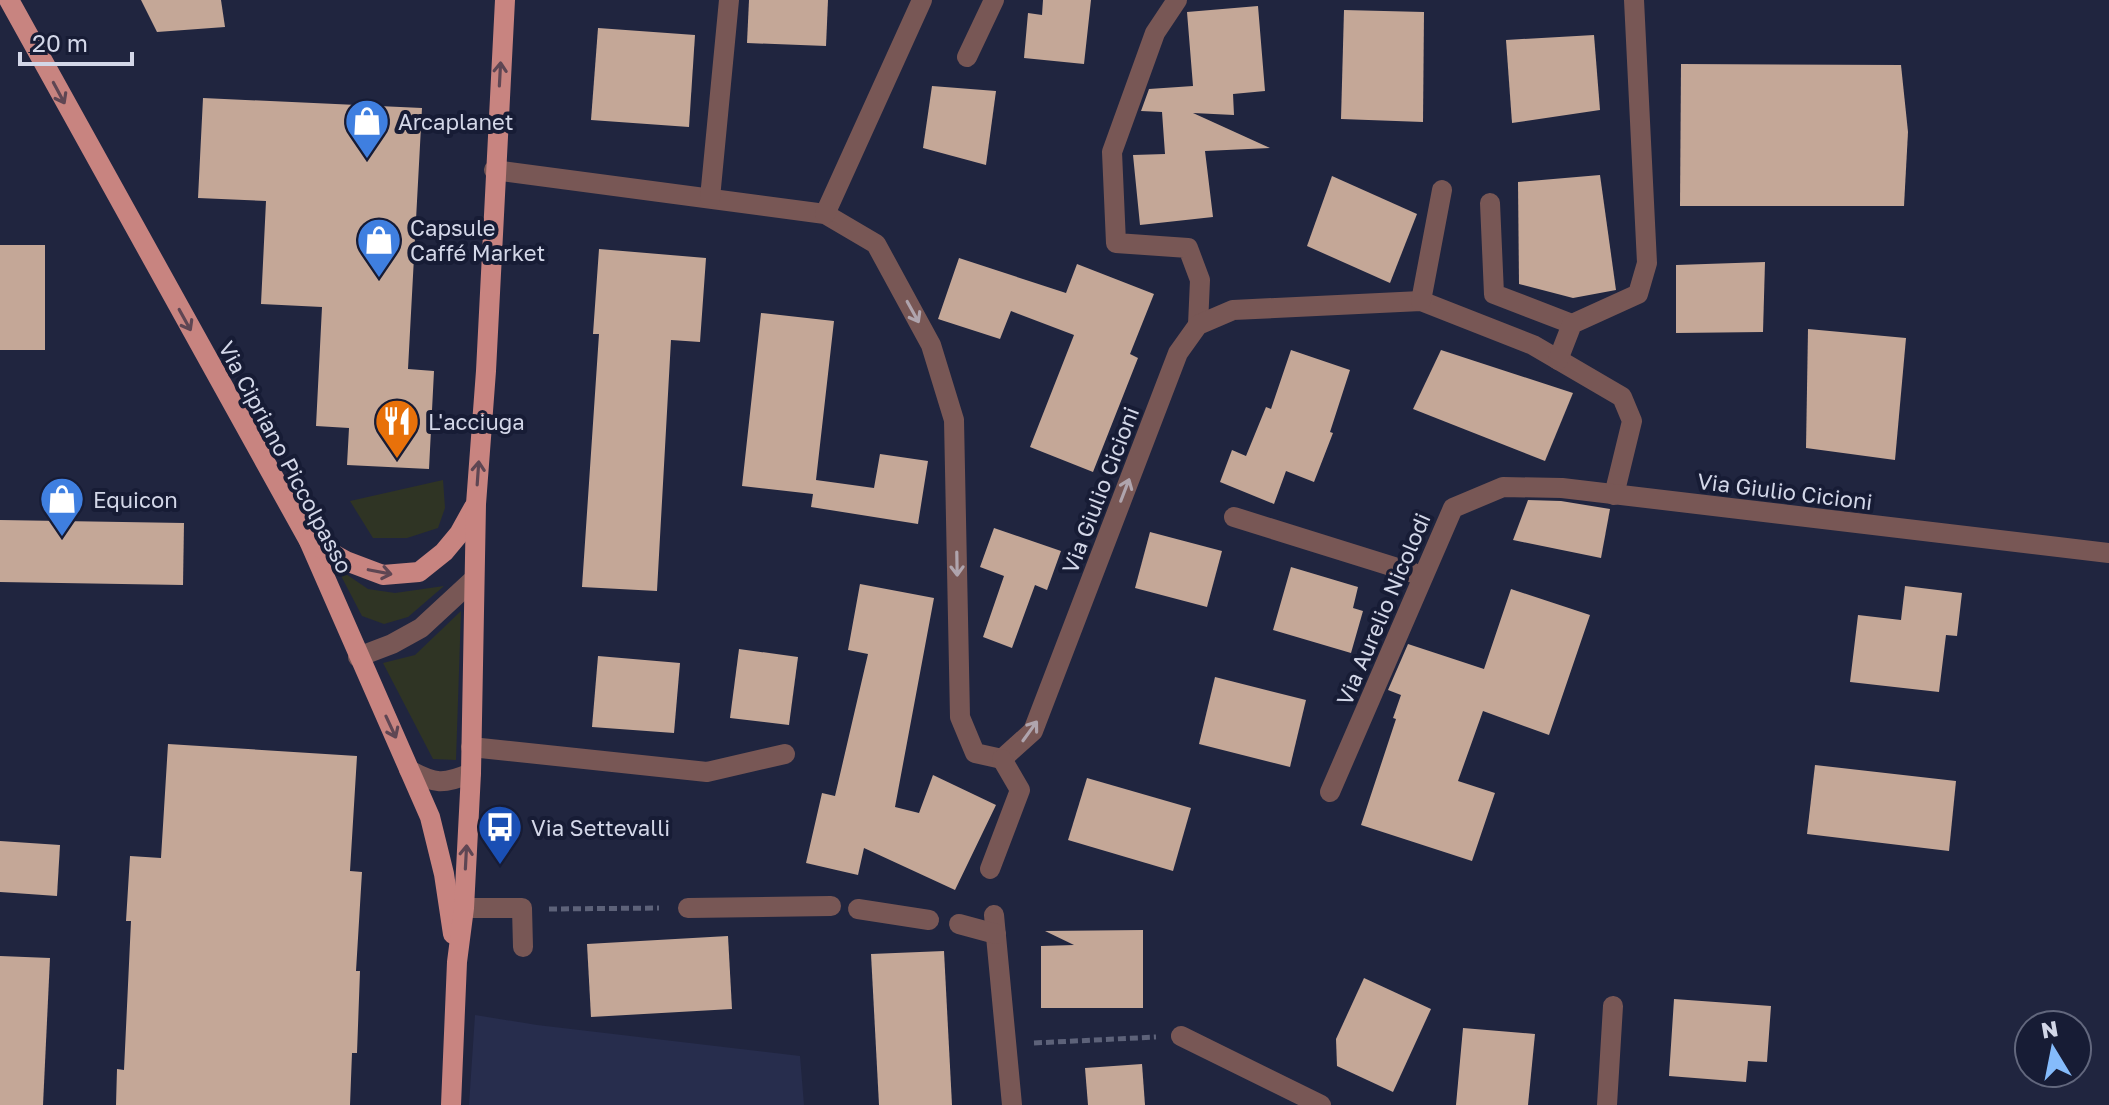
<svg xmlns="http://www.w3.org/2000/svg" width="2109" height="1105" viewBox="0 0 2109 1105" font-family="'Golos Text',sans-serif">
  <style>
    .built { fill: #272d4d }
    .green { fill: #2f3424 }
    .building { fill: #c4a797 }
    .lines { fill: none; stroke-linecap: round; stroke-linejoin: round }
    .path { stroke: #5d6279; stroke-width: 5; stroke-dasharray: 8 4; stroke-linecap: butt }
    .minor { stroke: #785755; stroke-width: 20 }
    .major { stroke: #c88480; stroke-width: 20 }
    .oneway { stroke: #5e4653 }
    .oneway2 { stroke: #afa4ad }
    .labels { text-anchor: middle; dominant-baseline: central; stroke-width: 8; stroke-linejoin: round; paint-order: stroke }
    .poi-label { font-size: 22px; fill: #d3d7e8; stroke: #171c35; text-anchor: start }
    .street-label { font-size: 22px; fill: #d3d7e8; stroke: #171c35 }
  </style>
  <rect width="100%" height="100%" fill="#20253f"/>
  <polygon class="built" points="475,1015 537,1025 800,1056 804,1105 469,1105"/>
  <g class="green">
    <polygon points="443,480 445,508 438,528 407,538 373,538 350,501"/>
    <polygon points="337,568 368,589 395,593 444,586 408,617 384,624 362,616"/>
    <polygon points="461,611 456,760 433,759 383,663 415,655"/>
  </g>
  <g class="building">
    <polygon points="141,0 221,0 225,27 157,32"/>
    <polygon points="749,0 828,0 826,46 747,43"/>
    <polygon points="1043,0 1091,0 1084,64 1024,58 1028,13 1042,15"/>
    <polygon points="1258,6 1265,91 1233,94 1234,115 1193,113 1270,148 1205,151 1213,217 1140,225 1133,155 1165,154 1162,112 1141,111 1149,89 1193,86 1187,12"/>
    <polygon points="1344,10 1424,12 1423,122 1341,119"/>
    <polygon points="598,28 695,35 689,127 591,120"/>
    <polygon points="1594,35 1600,110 1512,123 1506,40"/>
    <polygon points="1681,64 1901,65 1908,132 1904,206 1680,206"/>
    <polygon points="932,86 996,91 986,165 923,148"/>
    <polygon points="203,98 422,108 408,369 434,371 429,469 347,465 349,428 316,426 322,307 261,304 266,201 198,198"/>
    <polygon points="1600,175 1616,290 1573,298 1519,284 1518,182"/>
    <polygon points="1332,176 1417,214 1390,283 1307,246"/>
    <rect x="0" y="245" width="45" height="105"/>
    <polygon points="599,249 706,258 700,342 671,340 657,591 582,587 599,334 593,334"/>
    <polygon points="959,258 1066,293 1077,264 1154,294 1130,354 1138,358 1093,472 1030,447 1074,335 1011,311 1000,339 938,319"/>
    <polygon points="1765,262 1763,332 1676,333 1676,265"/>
    <polygon points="761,313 834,321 816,480 874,488 880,454 928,461 918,524 811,507 813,494 742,486"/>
    <polygon points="1808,329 1906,338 1895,460 1806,448"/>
    <polygon points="1291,350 1350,370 1330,432 1333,433 1314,482 1286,471 1274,504 1220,482 1232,450 1246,456 1266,407 1271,409"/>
    <polygon points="1441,350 1573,393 1545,461 1413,409"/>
    <polygon points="1528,500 1561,501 1610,509 1601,558 1513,540"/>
    <polygon points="0,520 184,523 183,585 0,582"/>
    <polygon points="994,528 1061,551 1047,590 1035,585 1012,648 983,637 1004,576 980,567"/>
    <polygon points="1150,532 1222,551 1207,607 1135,588"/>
    <polygon points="1291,567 1358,587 1353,608 1363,611 1351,653 1273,630"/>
    <polygon points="860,584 934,598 895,807 919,813 933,775 996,805 955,890 864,848 858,875 806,863 822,793 835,796 868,654 848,650"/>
    <polygon points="1905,586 1962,593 1957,636 1946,635 1939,692 1850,682 1858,615 1901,620"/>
    <polygon points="1511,589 1590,615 1549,735 1483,711 1458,781 1495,793 1472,861 1361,825 1396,719 1393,718 1401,695 1388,690 1408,644 1484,669"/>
    <polygon points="739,649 798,657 789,725 730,718"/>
    <polygon points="598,656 680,663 674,733 592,727"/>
    <polygon points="1215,677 1306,700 1290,767 1199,744"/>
    <polygon points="168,744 357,756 350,871 362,872 356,971 360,971 357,1053 352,1053 350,1105 116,1105 117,1069 124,1070 131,921 126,921 130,856 161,858"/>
    <polygon points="1815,765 1956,781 1949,851 1807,834"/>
    <polygon points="1087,778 1191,808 1173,871 1068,840"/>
    <polygon points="0,841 60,845 57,896 0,892"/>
    <polygon points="1143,930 1143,1008 1041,1008 1041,946 1074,945 1045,931"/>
    <polygon points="728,936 732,1009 591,1017 587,944"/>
    <polygon points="944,951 952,1105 879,1105 871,954"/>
    <polygon points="0,956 50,958 43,1105 0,1105"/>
    <polygon points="1364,978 1431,1009 1393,1092 1337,1066 1336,1039"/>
    <polygon points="1674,999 1771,1006 1767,1062 1748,1061 1746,1082 1669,1076"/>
    <polygon points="1463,1028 1535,1034 1528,1105 1456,1105"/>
    <polygon points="1142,1064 1145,1105 1088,1105 1085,1068"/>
  </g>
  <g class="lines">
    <g class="path">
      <polyline points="549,909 659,908"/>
      <polyline points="1034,1043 1156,1037"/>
    </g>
    <g class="minor">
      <polyline points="1177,0 1155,33 1112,152 1116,243 1188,248 1200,280 1198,325"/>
      <polyline points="967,57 994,0"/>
      <polyline points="494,170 825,214 876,244 931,345 954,420 960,717 975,753 1002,759 1033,731 1178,353 1198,325 1233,310 1421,301 1533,345 1622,397 1632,421 1614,495"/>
      <polyline points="710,198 729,0"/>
      <polyline points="1490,203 1494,294 1572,324"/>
      <polyline points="825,214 922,0"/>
      <polyline points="1421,301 1442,190"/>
      <polyline points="1558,360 1572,324 1638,294 1647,263 1634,0"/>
      <polyline points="1234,517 1423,576"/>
      <polyline points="358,657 392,644 421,628 474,579"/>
      <polyline points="471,747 707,772 785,754"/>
      <path d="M409 770C435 784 443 785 471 773"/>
      <polyline points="1330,792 1453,508 1503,487 1562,488 2109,553"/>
      <polyline points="990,869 1020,790 1002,759"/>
      <polyline points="464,908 522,908 523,947"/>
      <polyline points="688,908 831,906"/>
      <polyline points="858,909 929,920"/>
      <polyline points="994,915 1012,1105"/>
      <polyline points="959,924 996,934"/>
      <polyline points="1181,1036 1321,1105"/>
      <polyline points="1607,1105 1613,1006"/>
    </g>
    <g class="major">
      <polyline points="9,0 309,541 430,817 444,874 453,934"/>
      <polyline points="309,541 346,561 383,575 419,572 444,552 459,534 474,507"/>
      <polyline points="451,1105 457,962 464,908 471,773 476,504 486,371 505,0"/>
    </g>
  </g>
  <defs><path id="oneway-shaft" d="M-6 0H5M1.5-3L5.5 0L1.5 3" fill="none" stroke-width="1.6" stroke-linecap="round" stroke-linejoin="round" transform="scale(2)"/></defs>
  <g class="oneway">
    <use href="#oneway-shaft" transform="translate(500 74) rotate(-87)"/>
    <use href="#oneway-shaft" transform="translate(59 93) rotate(62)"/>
    <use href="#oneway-shaft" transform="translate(185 320) rotate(61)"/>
    <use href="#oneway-shaft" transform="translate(478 473) rotate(-86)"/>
    <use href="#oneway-shaft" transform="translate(380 572) rotate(11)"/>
    <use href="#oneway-shaft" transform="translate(391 727) rotate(65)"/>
    <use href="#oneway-shaft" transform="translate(466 857) rotate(-87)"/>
  </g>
  <g class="oneway2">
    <use href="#oneway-shaft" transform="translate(913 312) rotate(61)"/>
    <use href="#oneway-shaft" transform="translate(1125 490) rotate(-69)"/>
    <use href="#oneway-shaft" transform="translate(957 564) rotate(89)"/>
    <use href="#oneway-shaft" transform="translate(1030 731) rotate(-54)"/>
  </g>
  <defs>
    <g id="shop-pin" transform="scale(2.3)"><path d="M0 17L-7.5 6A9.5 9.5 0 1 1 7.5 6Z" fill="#3f7fe0" stroke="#171c35"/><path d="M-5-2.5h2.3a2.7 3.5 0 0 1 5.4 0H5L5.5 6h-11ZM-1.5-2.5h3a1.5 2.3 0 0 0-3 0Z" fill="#fff"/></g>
    <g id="restaurant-pin" transform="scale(2.3)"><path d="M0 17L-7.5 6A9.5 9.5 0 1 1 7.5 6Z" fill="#e8710a" stroke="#171c35"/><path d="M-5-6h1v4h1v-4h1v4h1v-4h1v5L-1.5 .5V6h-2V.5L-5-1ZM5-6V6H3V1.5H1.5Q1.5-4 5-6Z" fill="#fff"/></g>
    <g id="bus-pin" transform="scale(2.3)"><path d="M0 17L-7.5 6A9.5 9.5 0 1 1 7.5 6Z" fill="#1a4fb4" stroke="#171c35"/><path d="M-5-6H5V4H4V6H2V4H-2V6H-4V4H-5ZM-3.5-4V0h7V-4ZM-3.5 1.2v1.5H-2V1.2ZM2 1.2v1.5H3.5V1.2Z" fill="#fff"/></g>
  </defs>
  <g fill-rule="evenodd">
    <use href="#shop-pin" x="367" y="121"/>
    <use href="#shop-pin" x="379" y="240"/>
    <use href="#restaurant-pin" x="397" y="421"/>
    <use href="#shop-pin" x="62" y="499"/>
    <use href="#bus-pin" x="500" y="827"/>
  </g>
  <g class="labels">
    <g class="poi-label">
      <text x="398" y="121">Arcaplanet</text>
      <text x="410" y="227">Capsule<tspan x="410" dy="25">Caffé Market</tspan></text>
      <text x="428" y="421">L'acciuga</text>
      <text x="93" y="499">Equicon</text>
      <text x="531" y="827">Via Settevalli</text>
    </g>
    <g class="street-label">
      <text transform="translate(286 457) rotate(62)">Via Cipriano Piccolpasso</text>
      <text transform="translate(1100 490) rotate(-69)">Via Giulio Cicioni</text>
      <text transform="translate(1785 491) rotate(7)">Via Giulio Cicioni</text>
      <text transform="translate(1383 609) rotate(-67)">Via Aurelio Nicolodi</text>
    </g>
  </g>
  <g transform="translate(2053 1049) rotate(350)"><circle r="38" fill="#171c35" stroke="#62677d" stroke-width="2"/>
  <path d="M0-6L14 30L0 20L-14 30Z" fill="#85bbfb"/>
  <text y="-12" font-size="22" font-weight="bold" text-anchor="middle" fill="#d3d7e8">N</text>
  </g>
  <path d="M20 52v12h112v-12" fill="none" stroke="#d3d7e8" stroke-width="4"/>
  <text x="32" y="52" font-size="24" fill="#d3d7e8" stroke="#171c35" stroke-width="6" paint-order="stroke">20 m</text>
</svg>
